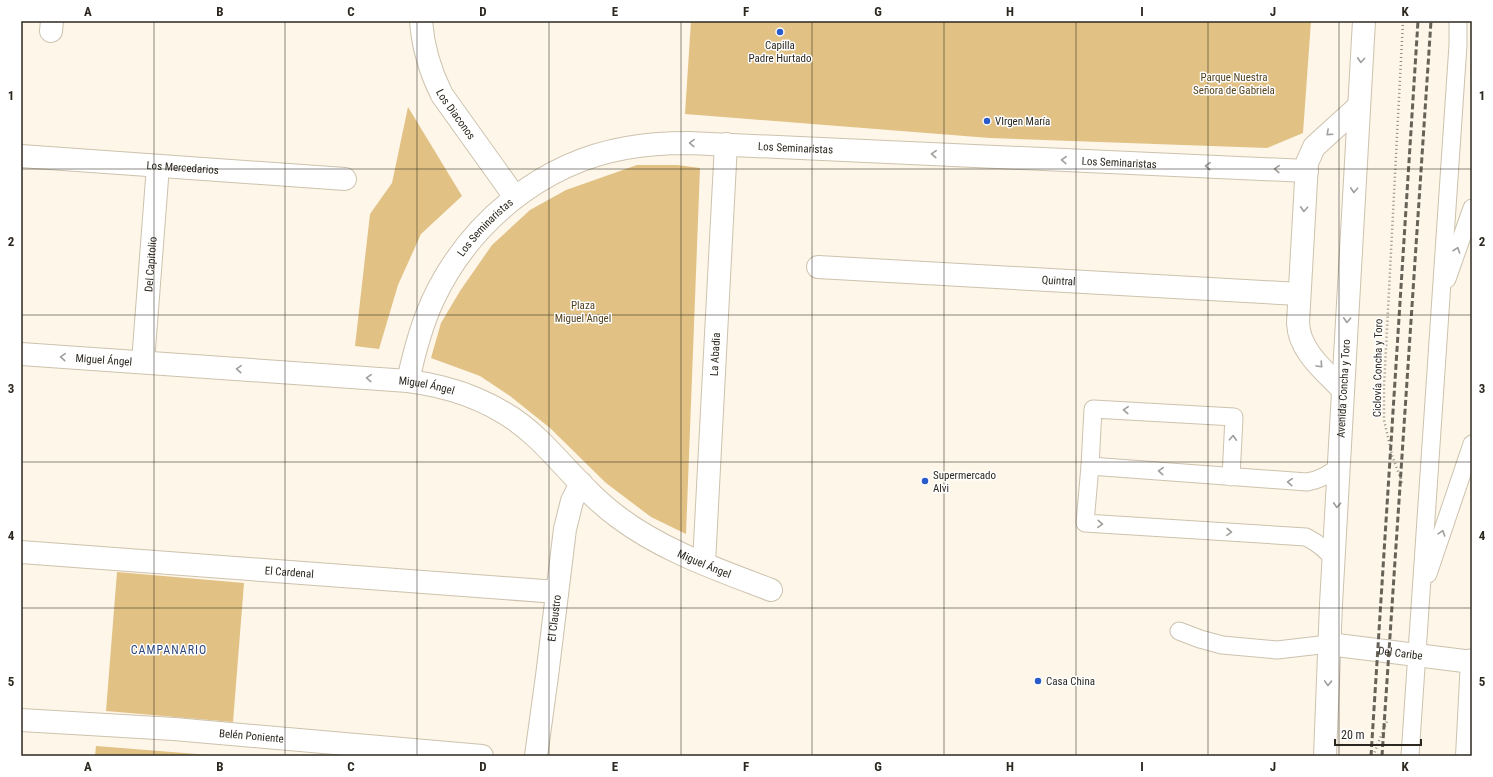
<svg xmlns="http://www.w3.org/2000/svg" width="1493" height="777" viewBox="0 0 1493 777" font-family="'Roboto Condensed',sans-serif">
  <style>
    .green { fill: #e1c184 }
    .lines { fill: none; stroke-linecap: round; stroke-linejoin: round }
    .service-casing { stroke: #cdc2ad; stroke-width: 19 }
    .minor-casing { stroke: #cdc2ad; stroke-width: 24 }
    .tertiary-casing { stroke: #cdc2ad; stroke-width: 24 }
    .primary-casing { stroke: #cdc2ad; stroke-width: 24 }
    .path { stroke: #918b81; stroke-width: 2.5; stroke-dasharray: 1 3; stroke-linecap: butt }
    .service { stroke: #fff; stroke-width: 17 }
    .minor { stroke: #fff; stroke-width: 22 }
    .tertiary { stroke: #fff; stroke-width: 22 }
    .primary { stroke: #fff; stroke-width: 22 }
    .rail { stroke: #676258; stroke-width: 3; stroke-dasharray: 6 3; stroke-linecap: butt }
    .oneway { stroke: #a09e9b }
    .grid { fill: none; stroke: #2c2820; stroke-width: 1; stroke-opacity: 0.55 }
    .poi-dot { fill: #295cca; stroke: #fff; stroke-width: 1.5 }
    .labels { text-anchor: middle; dominant-baseline: central; stroke-width: 3; stroke-linejoin: round; paint-order: stroke }
    .poi-label { font-size: 11px; fill: #2c2820; stroke: #fff; text-anchor: start }
    .park-label { font-size: 11px; fill: #54421d; stroke: #fff }
    .street-label { font-size: 11px; fill: #2c2820; stroke: #fff }
    .neighbourhood-label { font-size: 12px; letter-spacing: 1px; fill: #2c477f; stroke: #fff }
    .neatline { fill: none; stroke: #2c2820; stroke-width: 1.5 }
    .grid-label { font-size: 13px; text-anchor: middle; font-weight: bold; fill: #2c2820 }
  </style>
  <rect width="100%" height="100%" fill="#fdf6e9"/>
  <g class="green">
    <polygon points="691,21 1311,21 1303,133 1267,148 990,138 685,114"/>
    <polygon points="408,107 462,196 421,234 398,285 379,349 355,346 370,214 392,183"/>
    <polygon points="637,165 677,165 700,168 686,534 651,517 606,483 550,428 510,396 480,376 431,358 441,323 460,291 492,245 530,210 566,190"/>
    <polygon points="117,572 244,583 233,722 106,711"/>
    <polygon points="96,746 222,756 95,756"/>
  </g>
  <g class="lines">
    <g class="service-casing">
      <g id="service">
        <polyline points="1447,279 1472,208"/>
        <polyline points="1090,466 1093,409 1234,417 1231,477"/>
        <path d="M1334 560C1326 549 1318 543 1306 537L1085 523 1090 466 1307 482C1320 480 1329 475 1339 466"/>
        <polyline points="1428,574 1472,444"/>
        <polyline points="1179,631 1200,639 1222,645 1277,650 1329,644"/>
        <polyline points="1410,756 1458,45 1458,21"/>
      </g>
    </g>
    <g class="minor-casing">
      <g id="minor">
        <path id="s1" d="M421 21C423 48 430 71 442 95L515 197"/>
        <polyline points="51,31 52,21"/>
        <path id="s2" d="M21 156 345 179"/>
        <path id="s3" d="M818 267 1299 294"/>
        <path id="s4" d="M21 354 408 381C456 387 503 405 538 439 565 465 588 495 618 517 663 551 719 570 771 590"/>
        <path id="s5" d="M143 362 158 166"/>
        <path id="s6" d="M408 381C414 353 421 326 433 300 469 223 541 163 626 148 647 144 668 143 689 143L1307 171"/>
        <path d="M1343 390C1325 371 1299 351 1298 323L1307 163 1314 147 1358 107"/>
        <path id="s7" d="M21 552 557 592"/>
        <path id="s8" d="M704 563 726 144"/>
        <path id="s9" d="M21 720 174 729 482 756"/>
        <path id="s10" d="M536 756 547 676 565 529 572 501 581 483"/>
      </g>
    </g>
    <g class="tertiary-casing">
      <g id="tertiary">
        <path id="s11" d="M1329 644 1472 662"/>
      </g>
    </g>
    <g class="primary-casing">
      <g id="primary">
        <path id="s12" d="M1325 756 1331 604 1364 21"/>
        <polyline points="1467,756 1472,660"/>
      </g>
    </g>
    <g class="path">
      <polyline points="1403,21 1384,387 1384,420 1392,455 1403,485"/>
      <polyline points="1373,756 1387,721"/>
    </g>
    <use href="#service" class="service"/>
    <use href="#minor" class="minor"/>
    <use href="#tertiary" class="tertiary"/>
    <use href="#primary" class="primary"/>
    <g class="rail">
      <polyline points="1371,756 1418,21"/>
      <polyline points="1382,756 1431,21"/>
    </g>
  </g>
  <defs><path id="oneway-chevron" d="M-2-3.5L2.5 0L-2 3.5" fill="none" stroke-width="1.6" stroke-linecap="round" stroke-linejoin="round"/></defs>
  <g class="oneway">
    <use href="#oneway-chevron" transform="translate(1361 60) rotate(94)"/>
    <use href="#oneway-chevron" transform="translate(1329 133) rotate(138)"/>
    <use href="#oneway-chevron" transform="translate(692 143) rotate(-178)"/>
    <use href="#oneway-chevron" transform="translate(934 154) rotate(-177)"/>
    <use href="#oneway-chevron" transform="translate(1064 160) rotate(-177)"/>
    <use href="#oneway-chevron" transform="translate(1208 166) rotate(-177)"/>
    <use href="#oneway-chevron" transform="translate(1277 169) rotate(-178)"/>
    <use href="#oneway-chevron" transform="translate(1354 190) rotate(93)"/>
    <use href="#oneway-chevron" transform="translate(1304 209) rotate(93)"/>
    <use href="#oneway-chevron" transform="translate(1457 250) rotate(-71)"/>
    <use href="#oneway-chevron" transform="translate(1347 320) rotate(93)"/>
    <use href="#oneway-chevron" transform="translate(63 357) rotate(-176)"/>
    <use href="#oneway-chevron" transform="translate(1320 365) rotate(47)"/>
    <use href="#oneway-chevron" transform="translate(239 369) rotate(-176)"/>
    <use href="#oneway-chevron" transform="translate(369 378) rotate(-176)"/>
    <use href="#oneway-chevron" transform="translate(1126 410) rotate(-177)"/>
    <use href="#oneway-chevron" transform="translate(1233 438) rotate(-87)"/>
    <use href="#oneway-chevron" transform="translate(1161 471) rotate(-176)"/>
    <use href="#oneway-chevron" transform="translate(1290 482) rotate(-176)"/>
    <use href="#oneway-chevron" transform="translate(1337 505) rotate(93)"/>
    <use href="#oneway-chevron" transform="translate(1100 524) rotate(3)"/>
    <use href="#oneway-chevron" transform="translate(1229 532) rotate(3)"/>
    <use href="#oneway-chevron" transform="translate(1442 533) rotate(-72)"/>
    <use href="#oneway-chevron" transform="translate(1328 683) rotate(92)"/>
  </g>
  <path class="grid" d="M154 21V756M285 21V756M417 21V756M549 21V756M681 21V756M812 21V756M944 21V756M1076 21V756M1208 21V756M1339 21V756M21 169H1472M21 315H1472M21 462H1472M21 608H1472"/>
  <g class="poi-dot">
    <circle cx="780" cy="32" r="4"/>
    <circle cx="987" cy="121" r="4"/>
    <circle cx="925" cy="481" r="4"/>
    <circle cx="1038" cy="681" r="4"/>
  </g>
  <g class="labels">
    <g class="poi-label">
      <text x="780" y="45" text-anchor="middle">Capilla<tspan x="780" dy="13">Padre Hurtado</tspan></text>
      <text x="995" y="121">VIrgen María</text>
      <text x="933" y="475">Supermercado<tspan x="933" dy="13">Alvi</tspan></text>
      <text x="1046" y="681">Casa China</text>
    </g>
    <g class="park-label">
      <text x="1234" y="77">Parque Nuestra<tspan x="1234" dy="13">Señora de Gabriela</tspan></text>
      <text x="583" y="305">Plaza<tspan x="583" dy="13">Miguel Angel</tspan></text>
    </g>
    <g class="street-label">
      <text stroke="none"><textPath href="#s1" startOffset="101">Los Diaconos</textPath></text>
      <text stroke="none"><textPath href="#s6" startOffset="510">Los Seminaristas</textPath></text>
      <text stroke="none"><textPath href="#s6" startOffset="834">Los Seminaristas</textPath></text>
      <text stroke="none"><textPath href="#s2" startOffset="162">Los Mercedarios</textPath></text>
      <text stroke="none"><textPath href="#s6" startOffset="175">Los Seminaristas</textPath></text>
      <text stroke="none"><textPath href="#s5" startOffset="98">Del Capitolio</textPath></text>
      <text stroke="none"><textPath href="#s3" startOffset="241">Quintral</textPath></text>
      <text stroke="none"><textPath href="#s8" startOffset="209">La Abadia</textPath></text>
      <text stroke="none"><textPath href="#s4" startOffset="83">Miguel Ángel</textPath></text>
      <text transform="translate(1378 368) rotate(-89)">Ciclovía Concha y Toro</text>
      <text stroke="none"><textPath href="#s4" startOffset="407">Miguel Ángel</textPath></text>
      <text stroke="none"><textPath href="#s12" startOffset="368">Avenida Concha y Toro</textPath></text>
      <text stroke="none"><textPath href="#s4" startOffset="743">Miguel Ángel</textPath></text>
      <text stroke="none"><textPath href="#s7" startOffset="269">El Cardenal</textPath></text>
      <text stroke="none"><textPath href="#s10" startOffset="139">El Claustro</textPath></text>
      <text stroke="none"><textPath href="#s11" startOffset="72">Del Caribe</textPath></text>
      <text stroke="none"><textPath href="#s9" startOffset="231">Belén Poniente</textPath></text>
    </g>
    <g class="neighbourhood-label">
      <text x="169" y="650">CAMPANARIO</text>
    </g>
  </g>
  <rect width="1493" height="777" fill="none" stroke="#ffffff" stroke-width="44"/>
  <path d="M1335 739v6h86v-6" fill="none" stroke="#2c2820" stroke-width="2"/>
  <text x="1341" y="739" font-size="12" fill="#2c2820" stroke="#ffffff" stroke-width="3" paint-order="stroke">20 m</text>
  <rect x="22" y="22" width="1449" height="733" class="neatline"/>
  <g class="grid-label">
    <text x="88" y="16">A</text>
    <text x="220" y="16">B</text>
    <text x="351" y="16">C</text>
    <text x="483" y="16">D</text>
    <text x="615" y="16">E</text>
    <text x="746" y="16">F</text>
    <text x="878" y="16">G</text>
    <text x="1010" y="16">H</text>
    <text x="1142" y="16">I</text>
    <text x="1273" y="16">J</text>
    <text x="1405" y="16">K</text>
    <text x="11" y="100">1</text>
    <text x="1482" y="100">1</text>
    <text x="11" y="246">2</text>
    <text x="1482" y="246">2</text>
    <text x="11" y="393">3</text>
    <text x="1482" y="393">3</text>
    <text x="11" y="540">4</text>
    <text x="1482" y="540">4</text>
    <text x="11" y="686">5</text>
    <text x="1482" y="686">5</text>
    <text x="88" y="771">A</text>
    <text x="220" y="771">B</text>
    <text x="351" y="771">C</text>
    <text x="483" y="771">D</text>
    <text x="615" y="771">E</text>
    <text x="746" y="771">F</text>
    <text x="878" y="771">G</text>
    <text x="1010" y="771">H</text>
    <text x="1142" y="771">I</text>
    <text x="1273" y="771">J</text>
    <text x="1405" y="771">K</text>
  </g>
</svg>
